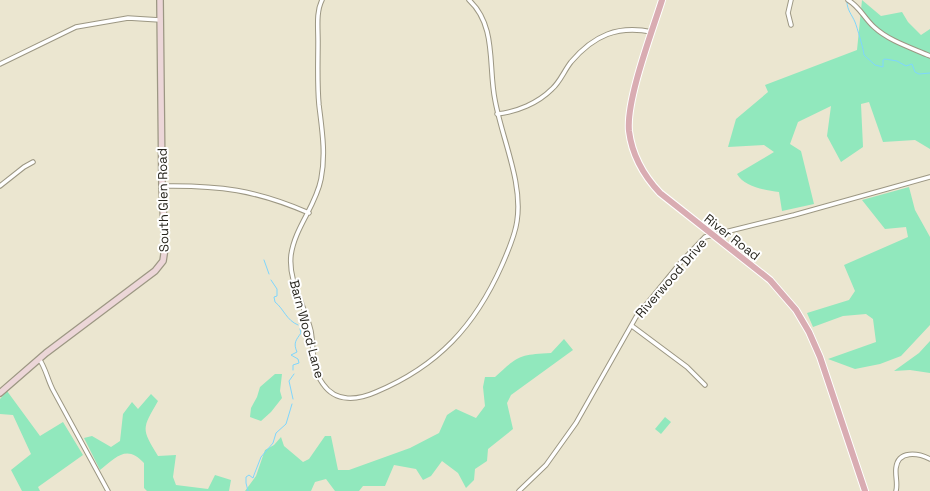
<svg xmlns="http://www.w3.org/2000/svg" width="930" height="491" viewBox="0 0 930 491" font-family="'Space Grotesk',sans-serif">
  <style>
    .green { fill: #91e8bd }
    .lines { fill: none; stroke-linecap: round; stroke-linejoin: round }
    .stream { stroke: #7fd6fd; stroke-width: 1 }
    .street-casing { stroke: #9c9783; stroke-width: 5.5 }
    .secondary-casing { stroke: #9c9783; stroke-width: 8 }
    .primary-casing { stroke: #fff; stroke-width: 8 }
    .street { stroke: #fff; stroke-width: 3.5 }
    .secondary { stroke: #ecd6d8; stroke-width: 5.5 }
    .primary { stroke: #d9acb2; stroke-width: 6 }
    .labels { text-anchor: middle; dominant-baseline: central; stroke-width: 4; stroke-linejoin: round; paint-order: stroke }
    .street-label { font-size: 13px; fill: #26241c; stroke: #fff }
  </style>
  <rect width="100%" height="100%" fill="#ebe6d0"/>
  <g class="green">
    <path d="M862 0 881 16 902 12 908 22 921 35 930 29V149L915 140 883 142 869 102 861 104 863 147 841 162 827 136 831 106 798 122 790 144 801 151 814 204 782 211 779 192C765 190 744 187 737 174L774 152 764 145 728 147 736 119 768 92 765 85 857 50Z"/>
    <polygon points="909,187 915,210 930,237 930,325 901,356 880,364 855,369 828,359 876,342 873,319 866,314 843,316 813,327 807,313 849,300 855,291 844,265 908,237 906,227 885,229 862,200"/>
    <path d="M564 339 573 350 511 395 507 403 513 429 488 449 487 461 475 469 474 480 466 488 458 473 442 461 431 476 423 480 416 469 394 465 385 486H363L359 491H335L326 479 315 482 311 491H245L256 476 265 450 274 445 281 437 284 446 303 462 309 459 325 436H331L338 470H349L410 448 439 433 447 415 456 409 476 418 485 406 483 387 485 377H495C519 355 519 355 551 353Z"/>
    <polygon points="930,341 930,373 910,370 894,371 919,353"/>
    <polygon points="275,374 282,374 280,391 282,398 271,412 261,421 250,417 251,408 257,397 260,387"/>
    <polygon points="7,391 40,436 63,422 83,455 38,487 40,491 22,491 11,470 31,454 13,415 0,414 0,399"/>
    <path d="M151 394 158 401C142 429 141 428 158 456L176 455 173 477 176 485 208 489 215 475 231 480 229 491H147L144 488V463C127 444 116 457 100 470L84 438 92 436 111 447 120 441 123 414 132 402 138 409Z"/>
    <polygon points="665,417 671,422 661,434 655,429"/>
  </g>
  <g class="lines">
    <g class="stream">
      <path d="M847 2C847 10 852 15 855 22 857 27 864 51 864 55L875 65 883 67V60L885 59 897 61 906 66 912 64 915 72 919 74 930 73"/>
      <polyline points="264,260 269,274"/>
      <path d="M271 280 277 289V296L274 297 275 302C284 309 286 320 298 325"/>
      <path d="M293 370V365L299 363 298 359 291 355 297 352C293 343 296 340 301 333L300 329"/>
      <polyline points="293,399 289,381 294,374"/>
      <polyline points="248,491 246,483 246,477 249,475 253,478 254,475 261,457 273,443 276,433 286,424 292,404"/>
    </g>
    <g class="street-casing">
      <g id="street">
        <path d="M322 0C316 12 318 27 318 41 318 62 317 84 319 105 322 130 326 154 321 179 316 206 295 227 291 255 288 282 305 305 311 331 314 348 311 368 323 384 336 403 358 400 376 392 438 366 475 326 502 265 508 251 515 236 517 221 523 182 502 139 495 100 488 66 497 26 469 0"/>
        <polyline points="791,0 788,13 791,25"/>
        <path d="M848 0C860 7 864 18 874 27 889 41 912 48 930 56"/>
        <polyline points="0,64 76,27 128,18 160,20"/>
        <path d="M497 114C517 112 538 103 552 89 560 82 564 71 571 62 594 35 618 25 652 32"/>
        <polyline points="0,186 24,167 33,162"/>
        <path d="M162 186C219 185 256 190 309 213"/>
        <polyline points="632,326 687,367 705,385"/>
        <path d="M39 359C45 366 48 381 53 390L108 491"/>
        <polyline points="519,491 546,465 576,423 636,317 681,262 705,237 794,215 930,177"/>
        <path d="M896 491C898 483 895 476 896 468 898 450 918 453 930 459"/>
      </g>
    </g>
    <g class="secondary-casing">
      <polyline id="secondary" points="0,393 46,353 155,271 163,261 165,248 162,186 160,0"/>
    </g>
    <g class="primary-casing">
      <path id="primary" d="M662 0C652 32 626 100 629 131 632 155 644 176 660 193L770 280 796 310 809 332 820 357 865 491"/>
    </g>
    <use href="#street" class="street"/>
    <use href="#secondary" class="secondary"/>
    <use href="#primary" class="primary"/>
  </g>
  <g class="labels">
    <g class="street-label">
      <text transform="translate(163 200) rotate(-91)">South Glen Road</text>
      <text transform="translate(732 237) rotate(38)">River Road</text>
      <text transform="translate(671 278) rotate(-49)">Riverwood Drive</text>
      <text transform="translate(307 329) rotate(75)">Barn Wood Lane</text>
    </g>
  </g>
</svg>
